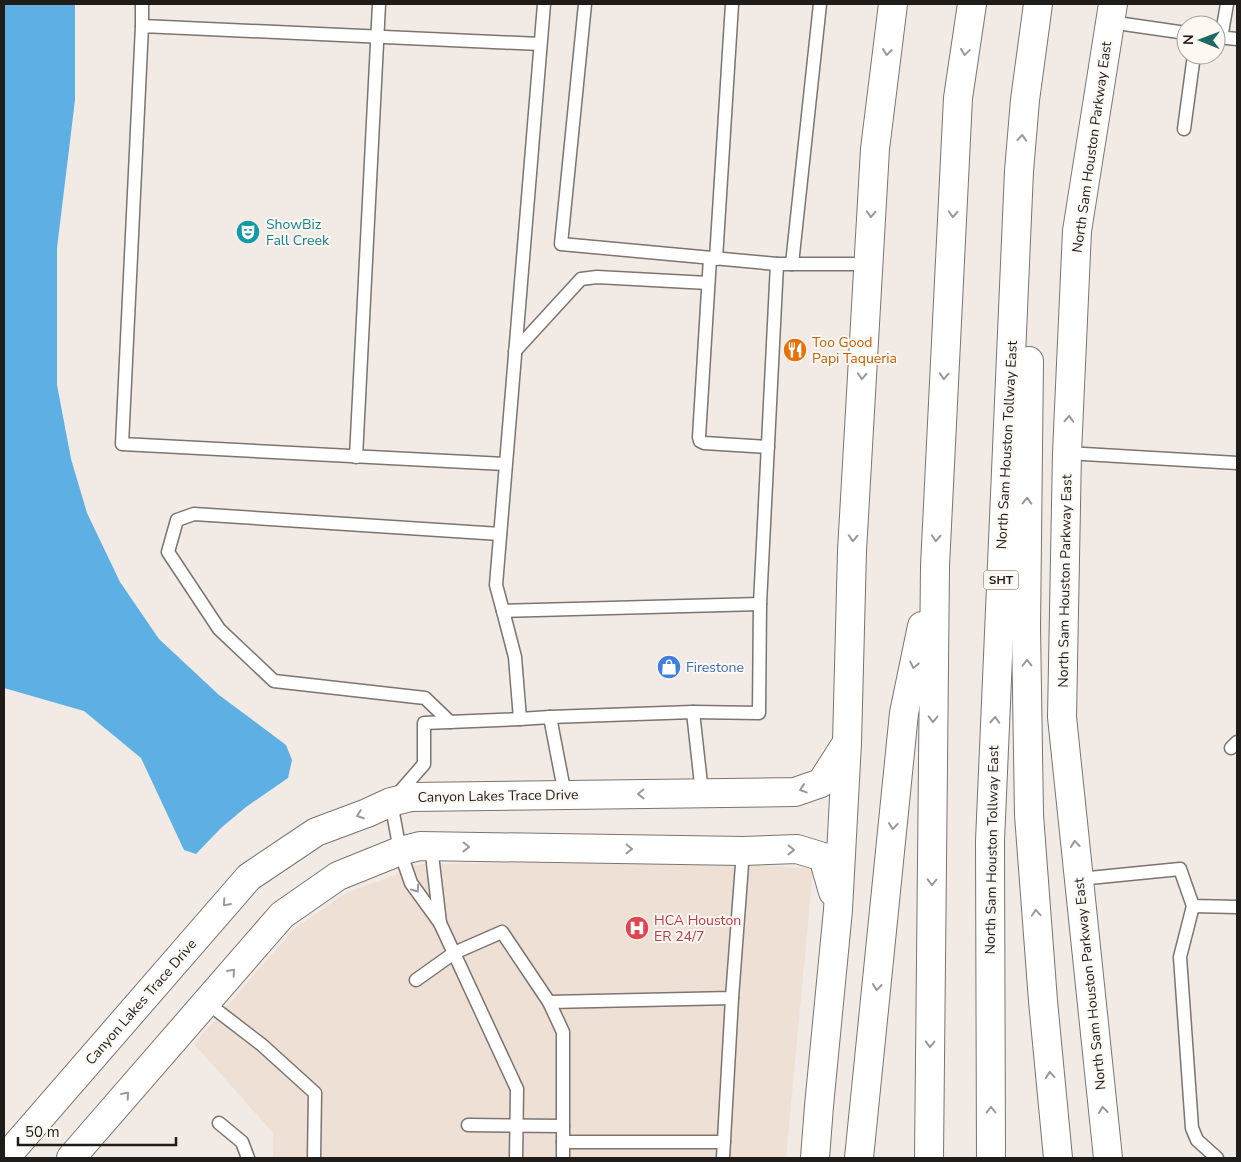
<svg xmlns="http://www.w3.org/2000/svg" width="1241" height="1162" viewBox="0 0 1241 1162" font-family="'Nunito Sans',sans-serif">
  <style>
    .built { fill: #eee0d5 }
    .water { fill: #5dafe4 }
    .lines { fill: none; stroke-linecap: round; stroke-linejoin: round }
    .lane-casing { stroke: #7b746f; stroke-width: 15 }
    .secondary-casing { stroke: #7b746f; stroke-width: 30 }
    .highway-casing { stroke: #7b746f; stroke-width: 30 }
    .lane { stroke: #fff; stroke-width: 12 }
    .secondary { stroke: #fff; stroke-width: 28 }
    .highway { stroke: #fff; stroke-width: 28 }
    .oneway { stroke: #9a9998 }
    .labels { text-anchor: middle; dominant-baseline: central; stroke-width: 4; stroke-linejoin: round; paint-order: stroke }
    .shield { fill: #fef8f3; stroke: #625e5b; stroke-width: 1 }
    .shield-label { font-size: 12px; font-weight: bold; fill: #1f1c1a }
    .street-label { font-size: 14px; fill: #1f1c1a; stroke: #fef8f3 }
    .culture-label { font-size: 14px; fill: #0d838f; stroke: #fef8f3; text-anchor: start }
    .food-label { font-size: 14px; fill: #c56008; stroke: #fef8f3; text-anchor: start }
    .shop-label { font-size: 14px; fill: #366cbe; stroke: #fef8f3; text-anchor: start }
    .health-label { font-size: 14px; fill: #be3a42; stroke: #fef8f3; text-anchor: start }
  </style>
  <rect width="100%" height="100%" fill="#f2eae5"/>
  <polygon class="built" points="703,861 813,869 786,1158 273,1158 273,1133 194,1044 294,929 346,893 393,876 413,866 422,864"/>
  <polygon class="water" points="4,4 75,4 75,100 57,248 57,385 71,459 87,513 120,582 159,639 219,695 286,745 292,760 288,778 246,807 221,828 196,854 184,850 141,758 84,711 4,688"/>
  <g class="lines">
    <g class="lane-casing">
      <g id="lane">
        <polyline points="544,4 496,585 503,611 760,604 777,264 869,264"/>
        <polyline points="585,4 561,244 777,264"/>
        <polyline points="1110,22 1186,33"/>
        <polyline points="142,26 142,4"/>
        <polyline points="1216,37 1237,39"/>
        <polyline points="1221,38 1227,4"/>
        <polyline points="1184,129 1194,55"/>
        <polyline points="710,258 699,437 700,441 704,443 768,447"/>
        <polyline points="716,259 732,4"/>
        <polyline points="792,264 820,4"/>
        <polyline points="515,351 581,279 597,277 708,283"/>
        <polyline points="1067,453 1237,463"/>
        <polyline points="356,457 379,4"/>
        <polyline points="505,464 122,444 142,26 540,44"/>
        <polyline points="503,611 515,657 520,719 424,723 424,764 391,802 400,851 411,883 440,923 517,1089 516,1158"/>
        <polyline points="693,712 759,713 760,604"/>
        <polyline points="550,717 693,712 702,793"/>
        <polyline points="520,719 550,717 565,795"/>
        <polyline points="450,722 425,698 274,681 219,629 168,552 177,520 194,514 500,534"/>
        <polyline points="1231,748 1237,742"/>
        <polyline points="431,846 440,923"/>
        <polyline points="1079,879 1180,869 1193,906 1237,907"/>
        <polyline points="1193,906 1180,957 1192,1128 1197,1140 1217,1158"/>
        <polyline points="416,980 454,953 502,932 549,1002 732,998 743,851"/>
        <polyline points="206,1002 262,1045 315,1093 314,1158"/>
        <polyline points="549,1002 563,1032 563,1158"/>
        <polyline points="219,1123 242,1142 248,1158"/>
        <polyline points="468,1125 563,1126"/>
        <polyline points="563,1142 724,1142"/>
        <polyline points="723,1158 732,998"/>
      </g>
    </g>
    <g class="secondary-casing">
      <g id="secondary">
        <polyline points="5,1158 249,877 316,832 367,813 391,802 411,797 795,792 821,783 846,744"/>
        <polyline points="71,1158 282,915 338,876 400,851 420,846 743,851 797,849 823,857 833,892"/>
        <polyline points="815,1158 819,1106 838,910 847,743 852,551 875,149 893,4"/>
        <polyline points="1108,1158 1062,717 1067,453 1077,231 1113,4"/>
      </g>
    </g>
    <g class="highway-casing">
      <g id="highway">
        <polyline points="1029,361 1026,627 1029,815 1043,1001 1058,1158"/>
        <polyline points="859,1158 904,713 922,626"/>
        <polyline points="929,1158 935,566 958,98 972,4"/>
        <polyline points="991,1158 990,841 1019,171 1025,100 1038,4"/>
      </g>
    </g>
    <use href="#lane" class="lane"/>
    <use href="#secondary" class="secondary"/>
    <use href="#highway" class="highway"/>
  </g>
  <defs><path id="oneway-chevron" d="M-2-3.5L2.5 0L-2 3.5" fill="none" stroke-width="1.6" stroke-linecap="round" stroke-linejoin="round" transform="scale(1.25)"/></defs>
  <g class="oneway">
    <use href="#oneway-chevron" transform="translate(887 52) rotate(97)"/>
    <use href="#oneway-chevron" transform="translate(965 52) rotate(98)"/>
    <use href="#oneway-chevron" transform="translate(1022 138) rotate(-86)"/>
    <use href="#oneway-chevron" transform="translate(871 214) rotate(93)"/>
    <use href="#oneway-chevron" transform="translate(953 214) rotate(93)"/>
    <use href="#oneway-chevron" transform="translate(862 376) rotate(93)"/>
    <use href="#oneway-chevron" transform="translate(944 376) rotate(93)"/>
    <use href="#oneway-chevron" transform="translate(1069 419) rotate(-87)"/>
    <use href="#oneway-chevron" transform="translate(1027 501) rotate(-89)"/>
    <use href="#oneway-chevron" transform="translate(853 538) rotate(93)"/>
    <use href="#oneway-chevron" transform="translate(936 538) rotate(93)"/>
    <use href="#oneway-chevron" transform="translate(1027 663) rotate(-91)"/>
    <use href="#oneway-chevron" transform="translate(914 665) rotate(102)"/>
    <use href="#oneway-chevron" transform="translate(933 719) rotate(91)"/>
    <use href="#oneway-chevron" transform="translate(995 720) rotate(-87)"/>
    <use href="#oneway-chevron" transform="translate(803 789) rotate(162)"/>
    <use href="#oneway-chevron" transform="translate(641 794) rotate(179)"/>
    <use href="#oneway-chevron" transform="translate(360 815) rotate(160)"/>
    <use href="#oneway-chevron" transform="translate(893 826) rotate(96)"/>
    <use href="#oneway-chevron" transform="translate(1075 844) rotate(-96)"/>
    <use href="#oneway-chevron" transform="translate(466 847) rotate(1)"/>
    <use href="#oneway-chevron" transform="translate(629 849) rotate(1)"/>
    <use href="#oneway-chevron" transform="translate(791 850) rotate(1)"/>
    <use href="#oneway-chevron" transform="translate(932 882) rotate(91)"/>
    <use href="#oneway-chevron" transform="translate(416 889) rotate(54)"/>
    <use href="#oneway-chevron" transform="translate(226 903) rotate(131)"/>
    <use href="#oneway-chevron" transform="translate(1036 913) rotate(-94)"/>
    <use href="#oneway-chevron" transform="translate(232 972) rotate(-49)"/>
    <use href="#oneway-chevron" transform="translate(877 987) rotate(96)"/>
    <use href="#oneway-chevron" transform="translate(930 1044) rotate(91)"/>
    <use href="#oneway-chevron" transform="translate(1050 1075) rotate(-95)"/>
    <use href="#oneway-chevron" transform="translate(126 1095) rotate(-49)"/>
    <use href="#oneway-chevron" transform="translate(991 1110) rotate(-90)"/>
    <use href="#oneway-chevron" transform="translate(1103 1110) rotate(-96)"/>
  </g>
  <defs>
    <g id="theatre-disc" transform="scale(1.25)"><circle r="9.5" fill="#0f9aa8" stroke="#fef8f3"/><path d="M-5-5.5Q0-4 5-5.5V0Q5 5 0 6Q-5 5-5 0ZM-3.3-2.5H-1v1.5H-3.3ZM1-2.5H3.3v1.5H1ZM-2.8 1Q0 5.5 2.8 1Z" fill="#fff"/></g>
    <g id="restaurant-disc" transform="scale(1.25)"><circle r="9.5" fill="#e8710a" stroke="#fef8f3"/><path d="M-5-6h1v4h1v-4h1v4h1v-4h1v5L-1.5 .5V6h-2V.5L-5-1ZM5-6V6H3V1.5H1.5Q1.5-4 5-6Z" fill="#fff"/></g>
    <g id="shop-disc" transform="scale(1.25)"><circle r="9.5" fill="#3f7fe0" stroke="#fef8f3"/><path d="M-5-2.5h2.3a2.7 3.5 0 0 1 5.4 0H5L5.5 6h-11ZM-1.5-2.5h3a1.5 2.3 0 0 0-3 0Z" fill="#fff"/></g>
    <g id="hospital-disc" transform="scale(1.25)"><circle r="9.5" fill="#e0444e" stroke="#fef8f3"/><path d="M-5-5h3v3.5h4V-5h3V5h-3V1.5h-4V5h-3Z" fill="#fff"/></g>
  </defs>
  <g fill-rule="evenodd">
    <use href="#theatre-disc" x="248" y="232"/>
    <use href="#restaurant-disc" x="795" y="350"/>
    <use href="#shop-disc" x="669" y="667"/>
    <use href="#hospital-disc" x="637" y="928"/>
  </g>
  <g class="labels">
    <rect class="shield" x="983.5" y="570.5" width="35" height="19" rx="4"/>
    <g class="shield-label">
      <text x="1001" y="580">SHT</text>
    </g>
    <g class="street-label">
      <text transform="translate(1092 147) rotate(-82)">North Sam Houston Parkway East</text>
      <text transform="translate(1007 445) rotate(-87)">North Sam Houston Tollway East</text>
      <text transform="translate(1065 581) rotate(-89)">North Sam Houston Parkway East</text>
      <text transform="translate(498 796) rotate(-1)">Canyon Lakes Trace Drive</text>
      <text transform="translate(992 850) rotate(-89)">North Sam Houston Tollway East</text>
      <text transform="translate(1090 984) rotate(-96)">North Sam Houston Parkway East</text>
      <text transform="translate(141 1002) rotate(-49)">Canyon Lakes Trace Drive</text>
    </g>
    <g class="culture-label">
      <text x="266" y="224">ShowBiz<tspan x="266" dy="16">Fall Creek</tspan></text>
    </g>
    <g class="food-label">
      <text x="812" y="342">Too Good<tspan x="812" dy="16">Papi Taqueria</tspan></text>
    </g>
    <g class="shop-label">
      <text x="686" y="667">Firestone</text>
    </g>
    <g class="health-label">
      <text x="654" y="920">HCA Houston<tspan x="654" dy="16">ER 24/7</tspan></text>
    </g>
  </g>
  <rect width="1241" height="1162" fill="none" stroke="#1f1c1a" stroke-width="10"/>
  <g transform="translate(1201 40) rotate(271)"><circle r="24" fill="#fef8f3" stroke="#a5a09c"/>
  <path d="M0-4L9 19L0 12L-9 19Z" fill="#1c6966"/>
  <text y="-8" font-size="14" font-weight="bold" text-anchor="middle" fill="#1f1c1a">N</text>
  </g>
  <path d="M18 1137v8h158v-8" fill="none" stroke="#1f1c1a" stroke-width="2.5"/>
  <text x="25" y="1137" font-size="15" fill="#1f1c1a" stroke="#fef8f3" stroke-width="4" paint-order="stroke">50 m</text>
</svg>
